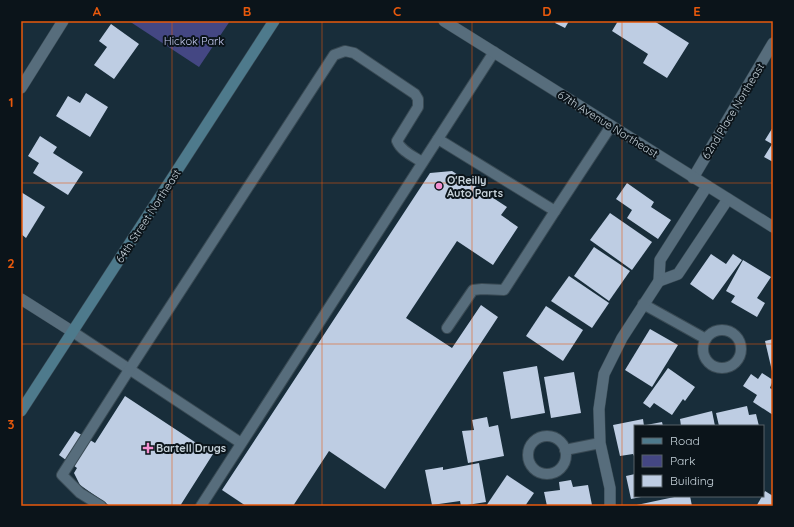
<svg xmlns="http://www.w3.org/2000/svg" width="794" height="527" viewBox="0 0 794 527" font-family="Quicksand,sans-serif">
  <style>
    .green { fill: #444783 }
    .building { fill: #becde3 }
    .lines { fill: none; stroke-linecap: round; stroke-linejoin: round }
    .service-casing { stroke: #394a54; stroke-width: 12 }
    .minor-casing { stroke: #394a54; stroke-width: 12 }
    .tertiary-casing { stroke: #394a54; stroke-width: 12 }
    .secondary-casing { stroke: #394a54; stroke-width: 12 }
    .service { stroke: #576d7c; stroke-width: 10 }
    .minor { stroke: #576d7c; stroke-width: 11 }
    .tertiary { stroke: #576d7c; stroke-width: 11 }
    .secondary { stroke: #4e7a8c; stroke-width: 11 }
    .grid { fill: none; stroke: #e8590c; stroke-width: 1; stroke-opacity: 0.55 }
    .poi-dot { fill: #f590d1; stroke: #0b141a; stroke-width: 1.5 }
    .labels { text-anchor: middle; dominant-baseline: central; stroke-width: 4; stroke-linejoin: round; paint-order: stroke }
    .park-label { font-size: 11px; fill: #c3c8ee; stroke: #0b141a }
    .street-label { font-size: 11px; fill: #c7d3db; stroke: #0b141a }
    .poi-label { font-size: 11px; font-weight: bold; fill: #c7d3db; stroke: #0b141a; text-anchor: start }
    .neatline { fill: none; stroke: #e8590c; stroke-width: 1.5 }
    .grid-label { font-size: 13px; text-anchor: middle; font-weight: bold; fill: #e8590c }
  </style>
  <rect width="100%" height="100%" fill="#182d3a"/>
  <polygon class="green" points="129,21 230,21 199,67"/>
  <g class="building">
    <polygon points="556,21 569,21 565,28 555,23"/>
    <polygon points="618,21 654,21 689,43 667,78 643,63 648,54 612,31"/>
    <polygon points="111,24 139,44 114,79 94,65 107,47 99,41"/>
    <polygon points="86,93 108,107 90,137 56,116 68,96 80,103"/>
    <polygon points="773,127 773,162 764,157 772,144 765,140"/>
    <polygon points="40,136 57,147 53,153 83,172 68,195 33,173 39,163 28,156"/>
    <polygon points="452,171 507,207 501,215 518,227 493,265 457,241 406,318 452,348 481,305 498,317 385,489 329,451 293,506 246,506 222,490 430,173"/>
    <polygon points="627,183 654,202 651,207 671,220 658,239 627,218 632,210 616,199"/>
    <polygon points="21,192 45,207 26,238 21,234"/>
    <polygon points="610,213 652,242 632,270 590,240"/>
    <polygon points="594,247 630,271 609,301 574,276"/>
    <polygon points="711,254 726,264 733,254 742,260 713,300 690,284"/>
    <polygon points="743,260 771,277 757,298 765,303 757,317 731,302 735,296 726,291"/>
    <polygon points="569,276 609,303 592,328 551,301"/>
    <polygon points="546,306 583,330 563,361 526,336"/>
    <polygon points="650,329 678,345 652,387 625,370"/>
    <polygon points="773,339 773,371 772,371 765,341"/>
    <polygon points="537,366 545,413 511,419 503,372"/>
    <polygon points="668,368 695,387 685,401 683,399 672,415 654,403 650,408 643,403"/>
    <polygon points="574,372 581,413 551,418 544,377"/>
    <polygon points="762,373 773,380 770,388 773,390 773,415 753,402 757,395 743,386 751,374 758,379"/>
    <polygon points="125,396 213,454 180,506 110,506 80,485 74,473 77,468 59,455 75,431 95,443"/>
    <polygon points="747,406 749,415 756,414 759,426 719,426 716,413"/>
    <polygon points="712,411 715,426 681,426 680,419"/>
    <polygon points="487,417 489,427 498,425 504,456 468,463 462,431 474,430 472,420"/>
    <polygon points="643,419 644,426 635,426 635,458 633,454 620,456 613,425"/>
    <polygon points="662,422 663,426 646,426 646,425"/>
    <polygon points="479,463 486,502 461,506 460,501 432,505 425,470 443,467 443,470"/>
    <polygon points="635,474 635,496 641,497 631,499 626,476"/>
    <polygon points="507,475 534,493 525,506 486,506"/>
    <polygon points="571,480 573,487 588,485 592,505 547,506 544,492 560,490 559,482"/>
    <polygon points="765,491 773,496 773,506 757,505"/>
    <polygon points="679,496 690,496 692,506 632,506"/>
  </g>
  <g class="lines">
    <g class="service-casing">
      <g id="service">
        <polyline points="438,139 555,211 611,126"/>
        <polyline points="643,304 706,339"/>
        <polyline points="447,328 473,290 482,289 504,290 555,211"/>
        <circle cx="722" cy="349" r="19"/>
        <polyline points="73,332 241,443"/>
        <circle cx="547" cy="455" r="19"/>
        <polyline points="565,450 600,443"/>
        <path d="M101 506 80 493 62 475 129 370 334 55 345 51 354 53 415 94 418 99V107L397 141C401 151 413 156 422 162"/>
        <polyline points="201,506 494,52"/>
      </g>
    </g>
    <g class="minor-casing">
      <g id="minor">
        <polyline points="21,88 63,21"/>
        <polyline points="693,178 773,43"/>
        <polyline points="707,186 660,260 659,281 678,274 728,199"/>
        <polyline points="21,299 73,332"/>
        <polyline points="610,506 610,488 600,443 599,409 604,374 622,338 659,281"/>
      </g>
    </g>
    <g class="tertiary-casing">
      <polyline id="tertiary" points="444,21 773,227"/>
    </g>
    <g class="secondary-casing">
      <polyline id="secondary" points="21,411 274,21"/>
    </g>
    <use href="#service" class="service"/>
    <use href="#minor" class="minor"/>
    <use href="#tertiary" class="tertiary"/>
    <use href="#secondary" class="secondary"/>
  </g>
  <path class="grid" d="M172 21V506M322 21V506M472 21V506M622 21V506M21 183H773M21 344H773"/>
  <g class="poi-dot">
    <circle cx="439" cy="186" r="4"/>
    <path d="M146 442h4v4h4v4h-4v4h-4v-4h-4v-4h4z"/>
  </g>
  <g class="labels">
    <g class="park-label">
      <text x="194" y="41">Hickok Park</text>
    </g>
    <g class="street-label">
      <text transform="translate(733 111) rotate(-59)">62nd Place Northeast</text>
      <text transform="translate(608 124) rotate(32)">67th Avenue Northeast</text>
      <text transform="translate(148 216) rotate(-57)">64th Street Northeast</text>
    </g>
    <g class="poi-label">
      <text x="447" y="180">O'Reilly<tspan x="447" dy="13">Auto Parts</tspan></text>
      <text x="156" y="448">Bartell Drugs</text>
    </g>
  </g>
  <rect width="794" height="527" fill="none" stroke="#0b141a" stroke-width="44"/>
  <rect x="634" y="425" width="130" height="72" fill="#0b141a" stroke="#566067"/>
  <rect x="642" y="438" width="20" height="6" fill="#4e7a8c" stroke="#566067"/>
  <text x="670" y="445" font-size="12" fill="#c7d3db">Road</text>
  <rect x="642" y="455" width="20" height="12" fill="#444783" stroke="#566067"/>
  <text x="670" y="465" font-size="12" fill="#c7d3db">Park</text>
  <rect x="642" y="475" width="20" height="12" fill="#becde3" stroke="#566067"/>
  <text x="670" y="485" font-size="12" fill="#c7d3db">Building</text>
  <rect x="22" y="22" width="750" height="483" class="neatline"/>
  <g class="grid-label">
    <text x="97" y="16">A</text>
    <text x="247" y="16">B</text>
    <text x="397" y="16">C</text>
    <text x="547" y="16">D</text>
    <text x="697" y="16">E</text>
    <text x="11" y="107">1</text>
    <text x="11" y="268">2</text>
    <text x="11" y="429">3</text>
  </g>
</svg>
